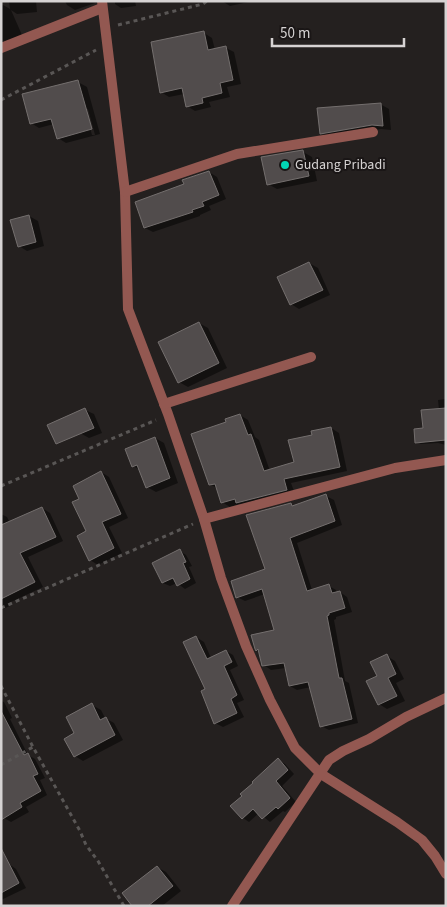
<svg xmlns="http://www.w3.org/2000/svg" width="447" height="907" viewBox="0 0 447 907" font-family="'Source Sans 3',sans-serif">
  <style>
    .shadow { fill: #0007; fill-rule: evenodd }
    .building { fill: #514c4c; stroke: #746f6e }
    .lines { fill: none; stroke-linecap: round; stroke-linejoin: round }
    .path { stroke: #595655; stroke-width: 3; stroke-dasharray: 4 4; stroke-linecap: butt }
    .lane { stroke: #935851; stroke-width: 10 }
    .street { stroke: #935851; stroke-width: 10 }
    .poi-dot { fill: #02d5b6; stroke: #1a1616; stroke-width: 2 }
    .labels { text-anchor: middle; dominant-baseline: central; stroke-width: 4; stroke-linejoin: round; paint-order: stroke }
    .poi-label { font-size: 14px; fill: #d6d3d3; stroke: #1a1616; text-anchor: start }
  </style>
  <rect width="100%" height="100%" fill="#24201f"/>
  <g class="shadow">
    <polygon points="9,1 36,1 37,12 17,14 11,10 22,35 1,45 1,6 3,5 10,9"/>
    <polygon points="65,1 97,1 98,2 75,10 67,5"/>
    <polygon points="115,1 135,1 136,6 121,8 115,4"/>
    <polygon points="222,1 253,1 230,6"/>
    <polygon points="204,33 212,38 215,50 226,48 234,52 241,84 227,87 230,97 209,102 211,107 195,111 187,106 184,94 169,97 161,92"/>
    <path d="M78 82 87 87 100 134 66 143 58 138 54 124 39 128 31 123ZM85 109H88L95 135H92Z"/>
    <polygon points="380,104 389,109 391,130 381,129 330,138 321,133"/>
    <polygon points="303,152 312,157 317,181 277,189 268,184"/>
    <polygon points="209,172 217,177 226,199 209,206 211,210 200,215 200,216 153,232 145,228 137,202 186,185"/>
    <polygon points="29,216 38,221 44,246 27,251 19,246"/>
    <polygon points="309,263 318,268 330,295 299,309 291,304"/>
    <polygon points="199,323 208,328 227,368 188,387 179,382"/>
    <polygon points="446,399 446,445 438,443 421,444 417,442 439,410 438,400"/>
    <polygon points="85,410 94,414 102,433 89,438 80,433"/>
    <polygon points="240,415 248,420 255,437 259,440 270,471 295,463 313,436 331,428 339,433 347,471 291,483 295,494 246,507 240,504 230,507 222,502 218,489 210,484 227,423"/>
    <polygon points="155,438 164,443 178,483 156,492 147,487 140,470 133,466"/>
    <polygon points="101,472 109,477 128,518 109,527 122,553 98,565 90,560 88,532 80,499"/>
    <polygon points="326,496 334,500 342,525 297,543 312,590 329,586 336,590 337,593 340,592 347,597 352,612 336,617 336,619 334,620 345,681 349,683 358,723 329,730 321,726 311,687 297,690 290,686 286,668 271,670 264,665 260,652 257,650 275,631 265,594 245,601 237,597 267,570 291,504 295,507"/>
    <polygon points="42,508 50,513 63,541 28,557 43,587 9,603 10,606 1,610 1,514 7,517 10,523"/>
    <polygon points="180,551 186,555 192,566 189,567 196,583 185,589 177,583 170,586 163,583"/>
    <polygon points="196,637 204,642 211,658 226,651 233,655 238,666 230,670 244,700 237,703 244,717 223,727 215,723"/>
    <polygon points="387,656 395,661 404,679 396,683 405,701 387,709 379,704 378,676"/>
    <polygon points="1,701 4,702 12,718 10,719 28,755 35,759 45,778 40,780 47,795 26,807 29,812 11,822 4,818 1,813"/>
    <polygon points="92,705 101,710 105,718 114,723 123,740 83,761 75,756 76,734"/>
    <polygon points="278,760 285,764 294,774 282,786 296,802 285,812 283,811 270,822 259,813 249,822 243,818 243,796"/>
    <polygon points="9,864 16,869 26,888 1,900 1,868"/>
    <polygon points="157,867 166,872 181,891 162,906 134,906"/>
  </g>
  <g class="building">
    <polygon points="204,31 208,50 226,46 233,80 220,83 222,93 202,98 203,103 186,107 182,88 160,93 151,42"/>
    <polygon points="78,80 92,129 57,139 51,119 30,124 22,94"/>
    <polygon points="381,103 383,126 372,125 320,134 317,108"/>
    <polygon points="303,150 309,176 267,185 261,157"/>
    <polygon points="209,171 219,195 202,202 204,206 192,210 193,212 144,228 135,202 184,184 182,180"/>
    <polygon points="29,215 36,242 18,247 10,220"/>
    <polygon points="309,262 323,290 290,305 277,277"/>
    <polygon points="199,322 219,363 178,383 158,342"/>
    <polygon points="85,408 94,428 56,444 47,425"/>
    <polygon points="446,408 446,440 415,443 414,429 423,428 421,410"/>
    <polygon points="240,414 248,435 251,434 264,471 294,462 288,440 312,435 311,431 331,427 340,467 284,479 287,490 236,503 235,499 221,503 215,484 209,485 191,434 226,422 225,419"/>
    <polygon points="155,437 170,478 146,488 137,465 132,467 125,449"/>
    <polygon points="101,471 121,514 102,522 114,548 89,561 77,536 86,531 72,502 79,499 73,486"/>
    <polygon points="326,494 335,521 290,538 307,591 329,584 332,593 340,591 345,608 329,613 329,615 327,616 339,678 342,678 352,719 320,727 308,682 289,686 284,663 262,666 258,649 256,651 255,649 251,635 274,630 262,589 236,598 231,581 265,569 246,515 291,503 292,506"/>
    <polygon points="42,507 56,537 20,553 35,582 1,599 1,525"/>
    <polygon points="180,549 186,562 183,563 190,579 177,586 173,578 162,583 152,563"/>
    <polygon points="196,636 207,659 226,650 232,662 224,666 237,695 231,699 237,713 214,724 201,691 205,689 183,642"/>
    <polygon points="387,654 396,674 388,678 397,696 378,705 366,681 377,676 370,662"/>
    <polygon points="92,703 100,720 106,717 115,735 74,757 64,739 74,733 66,717"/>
    <polygon points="1,711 24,755 28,753 38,774 33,776 41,791 20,803 22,807 1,820"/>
    <polygon points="278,758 288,770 276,781 290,798 278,809 276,807 262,819 253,809 242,819 230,806 242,796 240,794 253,783 252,782"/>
    <polygon points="1,848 19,883 1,893"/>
    <polygon points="157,866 173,886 148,906 132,906 122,893"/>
  </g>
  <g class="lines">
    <g class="path">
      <polyline points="118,25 203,4 207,1"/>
      <polyline points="1,100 96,50"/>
      <polyline points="1,486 156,420"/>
      <polyline points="1,608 193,524"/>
      <polyline points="1,686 33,747 80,831 86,845 98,861 124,906"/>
      <polyline points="1,765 33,747"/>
    </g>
    <polyline class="lane" points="1,48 102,8"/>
    <g class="street">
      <polyline points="102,1 125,192 128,309 168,414 204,519 221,578 246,646 270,700 295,748 321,774 397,822 422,840 435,856 446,874"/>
      <polyline points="125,192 237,154 373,132"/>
      <polyline points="164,404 311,357"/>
      <polyline points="204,519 395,468 446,460"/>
      <polyline points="232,906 329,760 343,751 369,739 406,717 446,698"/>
    </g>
  </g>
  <circle class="poi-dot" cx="285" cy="165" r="5"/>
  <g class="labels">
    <g class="poi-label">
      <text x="295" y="165">Gudang Pribadi</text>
    </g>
  </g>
  <rect width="447" height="907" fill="none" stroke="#d6d3d3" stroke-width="5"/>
  <path d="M272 38v8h132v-8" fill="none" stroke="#d6d3d3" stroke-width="2.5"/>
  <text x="280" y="38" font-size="15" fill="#d6d3d3" stroke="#1a1616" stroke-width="4" paint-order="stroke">50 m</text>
</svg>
